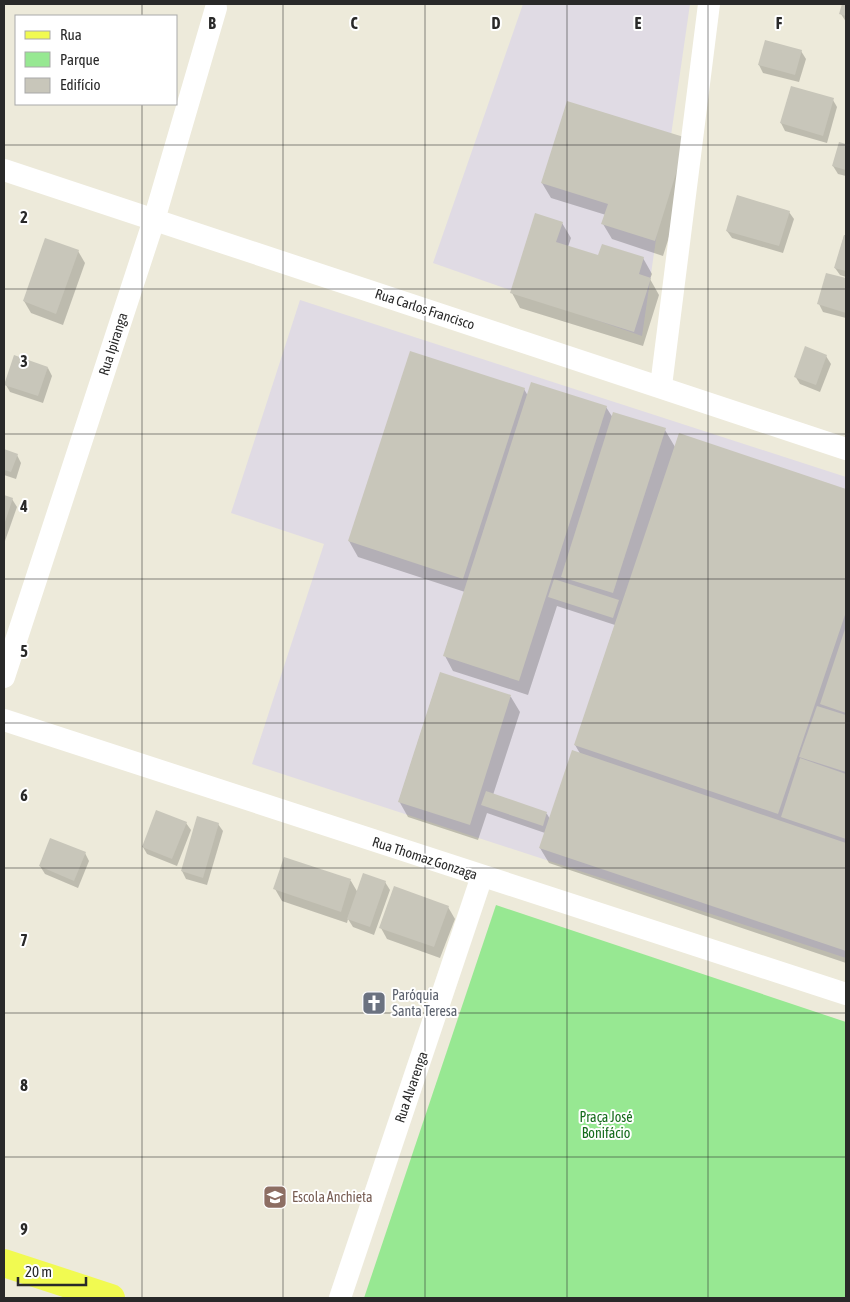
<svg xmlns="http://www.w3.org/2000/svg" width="850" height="1302" viewBox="0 0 850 1302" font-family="'Asap Condensed',sans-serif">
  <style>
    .industrial { fill: #e0dbe4 }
    .green { fill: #97e892 }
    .shadow { fill: #0003 }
    .building { fill: #c8c6ba }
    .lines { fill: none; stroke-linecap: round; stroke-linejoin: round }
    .minor { stroke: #fff; stroke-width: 22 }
    .major { stroke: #f1fa51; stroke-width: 28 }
    .grid { fill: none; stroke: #292929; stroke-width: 1; stroke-opacity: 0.55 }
    .labels { text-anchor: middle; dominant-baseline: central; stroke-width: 4; stroke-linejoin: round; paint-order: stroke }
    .street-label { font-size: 14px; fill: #292929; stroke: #fff }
    .worship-label { font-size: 14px; fill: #5b616d; stroke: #fff; text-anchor: start }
    .park-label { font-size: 14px; fill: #156b1b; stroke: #fff }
    .education-label { font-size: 14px; fill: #785e54; stroke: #fff; text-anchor: start }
    .grid-label { font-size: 16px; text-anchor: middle; font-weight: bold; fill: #292929; stroke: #fff; stroke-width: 4; stroke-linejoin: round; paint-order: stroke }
  </style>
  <rect width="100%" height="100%" fill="#edeada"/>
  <g class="industrial">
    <polygon points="523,4 690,4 642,336 433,263"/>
    <polygon points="300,300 846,477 846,958 252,764 324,544 231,513"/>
  </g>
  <polygon class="green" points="496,905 846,1022 846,1298 364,1298"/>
  <g class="shadow">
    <polygon points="844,4 846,4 846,22 841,14"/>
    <polygon points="801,51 806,59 799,82 763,73 759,65"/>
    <polygon points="833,100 837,107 827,143 785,131 781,123"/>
    <polygon points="840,143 846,145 846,176 838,174 833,166"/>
    <polygon points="695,154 663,256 612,239 603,224 606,215 551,198 542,183"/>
    <polygon points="789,212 794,219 783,253 732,238 727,231"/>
    <polygon points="562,223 571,238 568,247 599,257 643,258 652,274 650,279 659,295 643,346 520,308 512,293"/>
    <polygon points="844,236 846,237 846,277 840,275 835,268"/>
    <polygon points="78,251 85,263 63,325 31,313 24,301"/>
    <polygon points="827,274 846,280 846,318 823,312 819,304"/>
    <polygon points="826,356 831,364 820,392 800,384 795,376"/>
    <polygon points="48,368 52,376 43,403 10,392 6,385"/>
    <polygon points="524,389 528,396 606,407 613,418 665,430 675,447 679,435 846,491 846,963 549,863 540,848 545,833 487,813 478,840 408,817 399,801 440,674 511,697 520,712 493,795 547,814 550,819 581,755 575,745 615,625 557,606 528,695 453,671 445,656 465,592 358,557 349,541"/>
    <polygon points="4,451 17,455 21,463 16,479 4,475"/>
    <polygon points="4,496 12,499 17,507 5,541"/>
    <polygon points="186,823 191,830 177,866 147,854 143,847"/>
    <polygon points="218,824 223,831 207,885 186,879 182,871"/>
    <polygon points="85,853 89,861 78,888 45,874 40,866"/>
    <polygon points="285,859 351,881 358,893 385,882 390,890 374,935 353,927 348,919 347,923 282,901 275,889"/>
    <polygon points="448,907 455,919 440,958 387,939 381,928"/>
  </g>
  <g class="building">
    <polygon points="842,4 846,4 846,16 839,14"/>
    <polygon points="765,40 802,50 795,75 758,65"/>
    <polygon points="791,86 834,98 823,136 780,123"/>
    <polygon points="567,101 687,138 655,241 601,224 608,204 541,183"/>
    <polygon points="839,142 846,144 846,170 832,166"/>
    <polygon points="737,195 790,211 779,246 726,231"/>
    <polygon points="535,213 563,222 556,242 598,255 602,244 644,257 639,274 651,278 634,332 510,293"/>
    <polygon points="844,235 846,235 846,271 834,268"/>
    <polygon points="45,238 79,250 56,314 23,301"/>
    <polygon points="826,273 846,278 846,313 817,304"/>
    <polygon points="805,346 827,355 816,385 794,377"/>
    <polygon points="410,351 525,388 463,579 348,541"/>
    <polygon points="14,355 48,367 38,396 4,385"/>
    <polygon points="531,382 607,406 519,681 443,656"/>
    <polygon points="613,412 666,428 613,593 561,577"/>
    <polygon points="679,433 846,489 846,612 778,814 574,745"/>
    <polygon points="4,449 18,454 11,472 4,470"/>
    <polygon points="4,495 13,498 4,525"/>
    <polygon points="554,579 619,600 613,618 548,597"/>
    <polygon points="846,626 846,713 820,704"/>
    <polygon points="440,672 511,695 470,825 398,802"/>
    <polygon points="817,706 846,715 846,772 799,757"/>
    <polygon points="572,750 846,843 846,951 539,848"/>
    <polygon points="800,758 846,774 846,839 781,817"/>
    <polygon points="486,791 547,812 543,826 481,805"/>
    <polygon points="156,810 187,822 172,859 142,847"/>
    <polygon points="197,816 219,823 203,878 181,871"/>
    <polygon points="50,838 86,852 74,881 39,866"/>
    <polygon points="284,857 351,879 341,912 273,889"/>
    <polygon points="363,873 386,881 370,927 347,919"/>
    <polygon points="394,886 449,906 434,947 379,928"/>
  </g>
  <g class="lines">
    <g class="minor">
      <polyline points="4,170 846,449"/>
      <polyline points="661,386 709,4"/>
      <polyline points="4,677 154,220 216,8"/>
      <polyline points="4,720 846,994"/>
      <polyline points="340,1298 482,876"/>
    </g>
    <polyline class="major" points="4,1263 111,1298"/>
  </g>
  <path class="grid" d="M142 4V16M283 4V1298M425 4V1298M567 4V1298M708 4V1298M142 104V1298M4 145H846M4 289H846M4 434H846M4 579H846M4 723H846M4 868H846M4 1013H846M4 1157H846"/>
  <defs>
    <g id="church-square" transform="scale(1.25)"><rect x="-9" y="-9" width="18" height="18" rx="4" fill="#6b7280" stroke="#fff"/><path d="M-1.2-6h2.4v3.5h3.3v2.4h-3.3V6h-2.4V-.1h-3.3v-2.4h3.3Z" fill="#fff"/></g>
    <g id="school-square" transform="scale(1.25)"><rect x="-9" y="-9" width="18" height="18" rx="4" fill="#8d6e63" stroke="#fff"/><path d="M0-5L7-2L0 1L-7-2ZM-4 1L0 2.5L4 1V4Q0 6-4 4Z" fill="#fff"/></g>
  </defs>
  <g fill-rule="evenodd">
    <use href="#church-square" x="374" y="1003"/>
    <use href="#school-square" x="275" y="1197"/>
  </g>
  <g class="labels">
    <g class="street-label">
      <text transform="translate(425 309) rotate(18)">Rua Carlos Francisco</text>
      <text transform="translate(113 344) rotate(-72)">Rua Ipiranga</text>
      <text transform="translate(425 858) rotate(18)">Rua Thomaz Gonzaga</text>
      <text transform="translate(411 1087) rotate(-71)">Rua Alvarenga</text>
    </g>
    <g class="worship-label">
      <text x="392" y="995">Paróquia<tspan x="392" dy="16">Santa Teresa</tspan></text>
    </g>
    <g class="park-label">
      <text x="606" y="1117">Praça José<tspan x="606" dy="16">Bonifácio</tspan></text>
    </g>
    <g class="education-label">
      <text x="292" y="1197">Escola Anchieta</text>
    </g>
  </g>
  <g class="grid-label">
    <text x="212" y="29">B</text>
    <text x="354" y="29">C</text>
    <text x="496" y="29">D</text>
    <text x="638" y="29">E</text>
    <text x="779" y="29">F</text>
    <text x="24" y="223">2</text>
    <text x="24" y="367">3</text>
    <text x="24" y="512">4</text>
    <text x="24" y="657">5</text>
    <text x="24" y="801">6</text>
    <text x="24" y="946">7</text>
    <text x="24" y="1091">8</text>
    <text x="24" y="1235">9</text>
  </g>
  <rect width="850" height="1302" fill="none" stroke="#292929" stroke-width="10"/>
  <rect x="15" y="15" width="162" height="90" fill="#ffffff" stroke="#a9a9a9"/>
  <rect x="25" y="31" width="25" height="8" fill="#f1fa51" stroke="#a9a9a9"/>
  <text x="60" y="40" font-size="15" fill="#292929">Rua</text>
  <rect x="25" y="52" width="25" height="15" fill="#97e892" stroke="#a9a9a9"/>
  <text x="60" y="65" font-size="15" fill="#292929">Parque</text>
  <rect x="25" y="78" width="25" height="15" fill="#c8c6ba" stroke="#a9a9a9"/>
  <text x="60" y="90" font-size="15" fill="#292929">Edifício</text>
  <path d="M18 1277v8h68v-8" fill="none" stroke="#292929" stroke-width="2.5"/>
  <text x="25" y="1277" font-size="15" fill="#292929" stroke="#ffffff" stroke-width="4" paint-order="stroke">20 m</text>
</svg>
